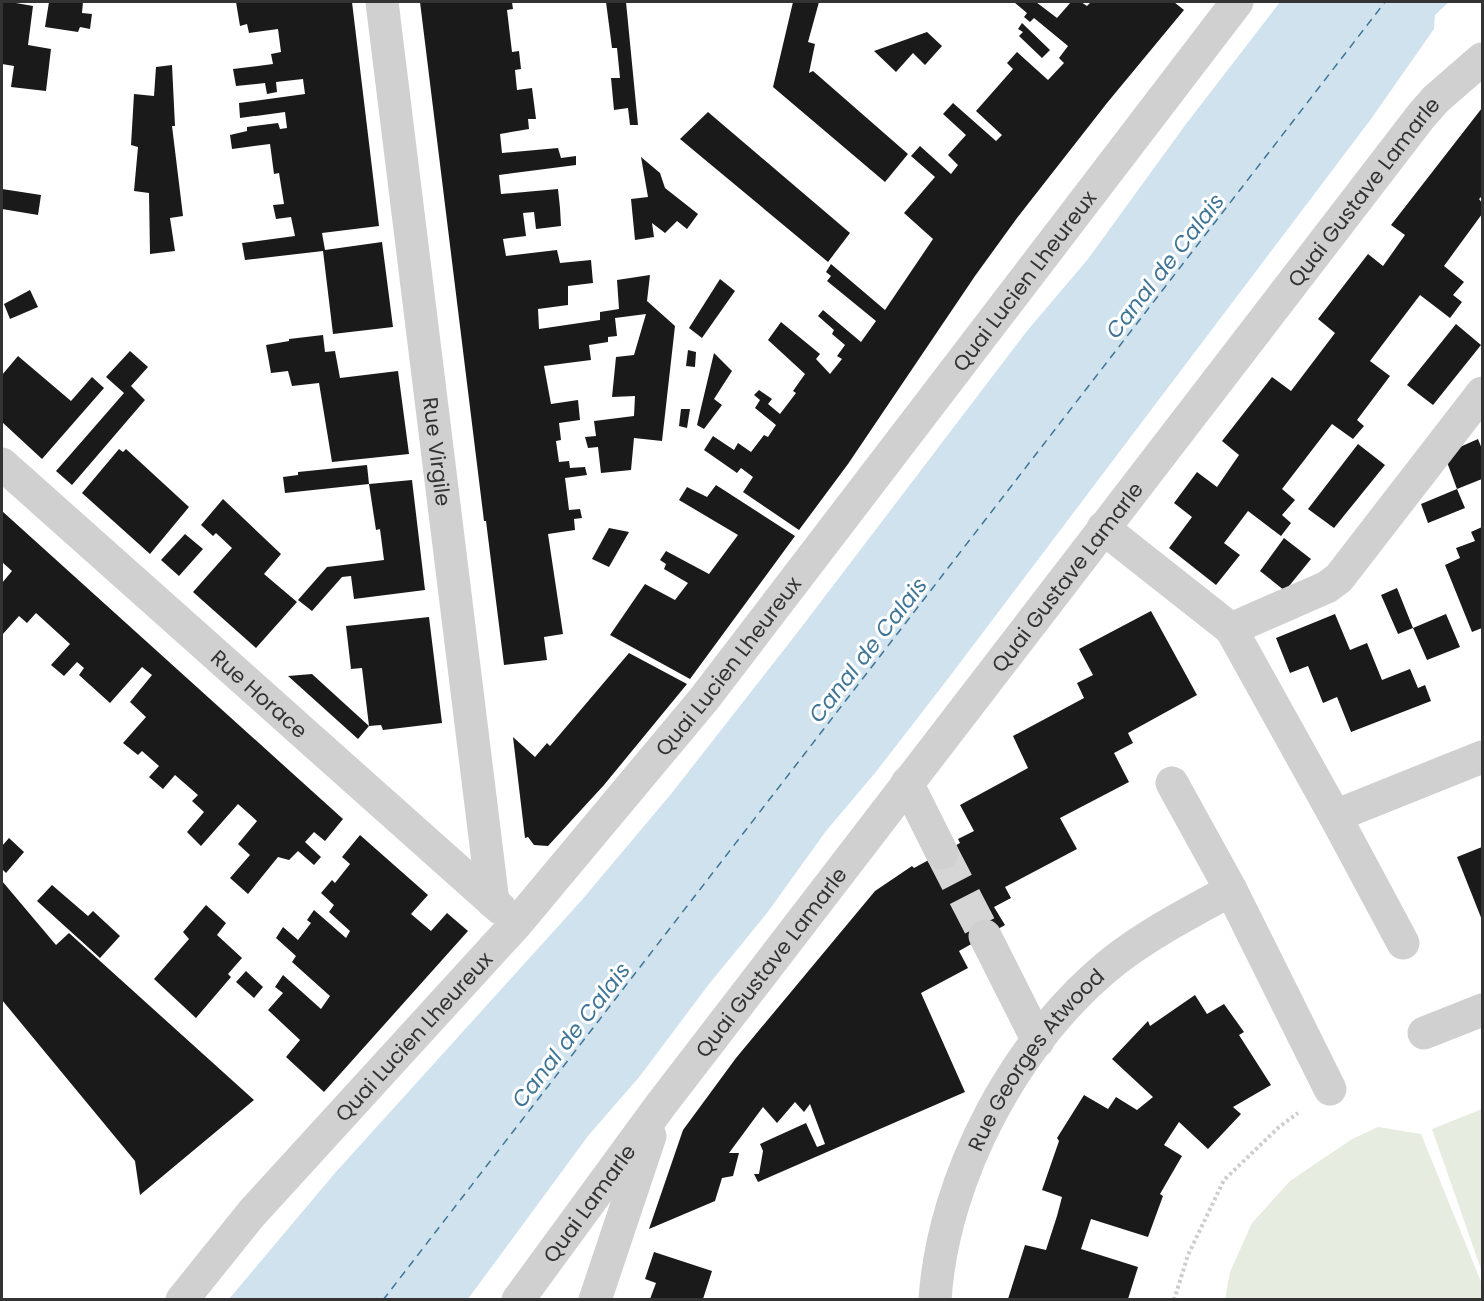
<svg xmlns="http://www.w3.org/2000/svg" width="1484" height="1301" viewBox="0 0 1484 1301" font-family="Poppins,sans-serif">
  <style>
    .green { fill: #e6ecdf }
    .water { fill: #cfe2ee }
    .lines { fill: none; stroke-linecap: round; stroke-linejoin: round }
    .ferry { stroke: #3f7597; stroke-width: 1.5; stroke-dasharray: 8 6; stroke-linecap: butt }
    .building { fill: #1a1a1a }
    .minor-tunnel { stroke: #d6d6d6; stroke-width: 33; stroke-dasharray: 33 16; stroke-linecap: butt }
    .path { stroke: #cdcdcd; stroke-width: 4; stroke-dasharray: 3 3; stroke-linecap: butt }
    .minor { stroke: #d0d0d0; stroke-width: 33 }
    .labels { text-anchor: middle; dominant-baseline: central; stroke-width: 6; stroke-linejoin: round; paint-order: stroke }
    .street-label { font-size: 21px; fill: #333; stroke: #fff }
    .water-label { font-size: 22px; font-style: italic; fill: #3f7597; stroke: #fff }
  </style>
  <rect width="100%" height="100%" fill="#fff"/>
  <g class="green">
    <polygon points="1482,1109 1482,1272 1432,1129"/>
    <polygon points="1378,1127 1421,1134 1482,1284 1482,1299 1225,1299 1230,1272 1252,1223 1290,1181 1352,1139"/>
  </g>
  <polygon class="water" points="1280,2 1449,2 1435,15 1434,29 1371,119 947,680 875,773 826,831 767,913 709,984 640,1076 588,1136 468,1299 229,1299 335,1173 581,901 671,794 797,633 1027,331 1088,259 1186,124"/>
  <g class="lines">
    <polyline class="ferry" points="383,1300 1385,2"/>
  </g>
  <g class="building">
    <polygon points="2,2 17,2 16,3 33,6 28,45 51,49 46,91 11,87 14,66 2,64"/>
    <polygon points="49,2 83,2 82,13 92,14 90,29 80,27 78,32 45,27"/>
    <polygon points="236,2 352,2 379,226 322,233 325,250 382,242 393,327 333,334 323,251 245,260 242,243 295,236 291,217 276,219 273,205 284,204 279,173 274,174 270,144 232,149 230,135 247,131 247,127 278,123 280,129 287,128 285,112 240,118 239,103 305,94 303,79 276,82 277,92 267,94 265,83 236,86 233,69 273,64 271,54 281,52 278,29 249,33 247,24 240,26"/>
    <polygon points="420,2 512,2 513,9 507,10 512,52 519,51 521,69 515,70 517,90 532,88 536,119 528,119 529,129 500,134 502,153 558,148 561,158 576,156 576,165 499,175 501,194 558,189 560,208 561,226 536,229 534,212 523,213 526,236 503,239 506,256 557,250 560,263 591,260 593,283 568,286 568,305 538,309 539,329 600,320 600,312 619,309 617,280 650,275 647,301 675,326 662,441 634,438 631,470 601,473 598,447 588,448 585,437 596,436 594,421 634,416 635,396 612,397 616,357 634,355 646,314 615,318 617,336 608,337 608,342 589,345 591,360 544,366 551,404 578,400 580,420 559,423 561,440 556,441 559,462 569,461 570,468 585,467 587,475 565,478 569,510 580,509 582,518 574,519 575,530 548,534 563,634 544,637 547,660 504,665 486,521 484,521"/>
    <polygon points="606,2 626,2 638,125 630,125 628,108 614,110 611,78 620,78 617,48 612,48"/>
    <polygon points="793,2 819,2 808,42 815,44 809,73 813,71 908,154 885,182 773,87"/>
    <polygon points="1014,2 1036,2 1057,18 1071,2 1081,2 1087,6 1091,2 1174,2 1184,10 1107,103 1017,218 975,276 848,464 799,530 743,492 753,477 741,468 737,473 704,450 713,436 734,450 738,443 751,452 764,435 768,437 776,425 755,408 760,400 754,395 759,390 772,399 768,404 780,414 796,393 793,391 805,374 768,340 781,322 820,354 816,359 830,374 842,359 837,356 845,345 832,334 834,330 818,316 823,310 861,342 876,321 827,281 831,276 826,272 831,264 885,310 933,239 904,213 935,177 911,156 920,146 951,174 958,165 948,155 966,135 943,114 953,103 996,141 1002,135 976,111 1013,69 1007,63 1017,52 1048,80 1064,63 1059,58 1068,46 1034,18 1030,22 1024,17 1027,13"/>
    <polygon points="1022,23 1050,50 1042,58 1019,36 1023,32 1018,29"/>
    <polygon points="927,32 942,46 925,65 913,53 896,72 874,51"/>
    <polygon points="172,65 175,126 172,126 183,216 170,218 175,251 150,254 149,193 134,191 138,147 131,145 134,94 154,96 156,67"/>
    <polygon points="1482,108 1482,196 1479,199 1482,203 1482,214 1444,266 1464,282 1453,295 1462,302 1450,318 1420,295 1370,361 1390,376 1357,420 1364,426 1353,439 1332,424 1282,489 1295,500 1282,515 1291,523 1281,536 1248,511 1224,543 1240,555 1216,585 1169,548 1192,517 1174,503 1197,472 1217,487 1239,455 1222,441 1272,377 1291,391 1335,333 1318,319 1368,254 1383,266 1405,235 1391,225"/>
    <polygon points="708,112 850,233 828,262 680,139"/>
    <polygon points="641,157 660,173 665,188 698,214 687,229 677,221 665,233 652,223 654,237 635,240 631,199 648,197"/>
    <polygon points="2,189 41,195 38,215 2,209"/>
    <polygon points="720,279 735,291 702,338 689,328"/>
    <polygon points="30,290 38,307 10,319 4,304"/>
    <polygon points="1456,324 1481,345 1433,405 1407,385"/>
    <polygon points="323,335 325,352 335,351 340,378 398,371 409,454 332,462 319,383 292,386 288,371 271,373 266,345 289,341 289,339"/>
    <polygon points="688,350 696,352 695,367 686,366"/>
    <polygon points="130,351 148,367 131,386 145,400 72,485 56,471 124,393 106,377"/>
    <polygon points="714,353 732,371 714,399 722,405 704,429 697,425"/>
    <polygon points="18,356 71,401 92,377 104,388 42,459 2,422 2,375"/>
    <polygon points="681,409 690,409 687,428 679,426"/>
    <polygon points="1478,439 1482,449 1482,479 1457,489 1444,454"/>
    <polygon points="1358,444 1385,465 1334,528 1308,509"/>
    <polygon points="119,449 123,452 126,449 189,507 150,554 82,493"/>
    <polygon points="367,465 369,484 285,493 283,477 298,475 298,472"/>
    <polygon points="412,480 425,590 354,599 351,576 342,577 312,611 298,600 327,567 384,560 380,529 376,530 369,484"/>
    <polygon points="716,485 795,536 690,679 610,635 645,584 675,600 688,583 664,569 666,564 660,560 666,551 709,574 738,535 679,500 687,487 707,497"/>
    <polygon points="1457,489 1465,508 1428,523 1421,504"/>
    <polygon points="223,499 281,554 264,574 297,602 256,648 193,592 232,548 216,533 213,536 201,525"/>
    <polygon points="2,511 343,819 325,841 314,832 305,842 321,857 314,865 298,851 289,860 278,857 248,894 230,878 250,855 238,844 257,821 238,804 201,846 187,832 204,812 192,801 198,795 175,775 163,789 149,777 159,766 142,751 138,755 123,743 146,717 130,702 152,675 142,667 110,703 79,675 84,668 77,662 64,676 51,665 70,644 36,613 27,623 19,616 2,635 2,583 12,571 2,562"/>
    <polygon points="1482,527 1482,628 1472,632 1445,565 1460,558 1456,548 1475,541 1471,532"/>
    <polygon points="609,528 629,532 609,567 592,559"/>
    <polygon points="185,534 203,549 179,576 161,560"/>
    <polygon points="1284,538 1311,559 1285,591 1260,571"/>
    <polygon points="1397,588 1413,628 1446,614 1460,647 1427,660 1413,628 1398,634 1381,595"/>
    <polygon points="1151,611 1197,695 1128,733 1133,743 1114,753 1129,782 1060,818 1077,849 1005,887 1011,898 994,907 1005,925 959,951 968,968 921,993 965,1092 758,1182 754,1174 759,1174 763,1151 760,1144 806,1123 817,1147 825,1144 810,1104 804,1112 795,1102 777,1123 763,1107 729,1153 739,1153 733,1176 722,1178 715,1201 649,1229 683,1130 736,1058 875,891 912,866 914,868 960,843 958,839 974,831 960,805 1028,768 1013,736 1084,698 1077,683 1093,675 1079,649"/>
    <polygon points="1335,614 1350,650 1367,643 1382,680 1410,669 1418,688 1425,685 1431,701 1351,732 1337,697 1323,703 1308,666 1290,673 1276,638"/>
    <polygon points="429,617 442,723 383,730 381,725 369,726 358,739 288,676 312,674 369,726 362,668 351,669 346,626"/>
    <polygon points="629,653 687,684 604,785 548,846 534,845 528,837 525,838 513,737 535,757 547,743 550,746"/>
    <polygon points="360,835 428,895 411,914 431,931 447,913 468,931 324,1092 286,1057 300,1040 268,1010 283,993 275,987 283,975 321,1009 330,996 292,962 296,956 276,938 283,927 298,940 311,923 307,920 314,910 346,938 350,931 329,912 334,905 321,893 332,880 335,883 350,864 342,857"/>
    <polygon points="9,838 24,852 6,873 2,869 2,846"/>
    <polygon points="1482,847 1482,920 1457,857"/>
    <polygon points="2,881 56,945 69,933 254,1100 140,1195 135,1161 2,1000"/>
    <polygon points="52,885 88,916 93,911 120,936 100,958 37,901"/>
    <polygon points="206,905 226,923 217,935 242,958 228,974 231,977 196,1018 154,979 189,939 183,932"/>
    <polygon points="246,971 263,987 254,998 236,982"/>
    <polygon points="1195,995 1207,1014 1224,1004 1244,1032 1239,1035 1271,1085 1233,1107 1241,1114 1208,1149 1179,1122 1164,1145 1182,1156 1160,1194 1163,1196 1148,1237 1091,1219 1081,1249 1138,1267 1128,1299 1008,1299 1025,1245 1046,1250 1057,1216 1062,1197 1042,1190 1059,1141 1057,1138 1084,1095 1108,1109 1116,1097 1137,1110 1153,1097 1112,1059 1148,1021 1150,1026"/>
    <polygon points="654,1252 712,1271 703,1299 650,1299 656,1283 645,1279"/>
  </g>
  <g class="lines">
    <polyline class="minor-tunnel" points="942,853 985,936"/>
    <polyline class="path" points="1174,1300 1188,1255 1224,1180 1279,1127 1298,1113"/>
    <g class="minor">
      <path id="s1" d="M382 2 493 902"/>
      <path id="s2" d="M2 464 500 908"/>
      <polyline points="1103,528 1231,629 1327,587 1339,578 1482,393"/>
      <polyline points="1231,629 1335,816 1482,757"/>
      <polyline points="907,783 942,853"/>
      <polyline points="1172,783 1231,890 1330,1089"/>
      <polyline points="1335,816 1403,943"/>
      <polyline points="985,936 1038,1041"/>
      <polyline points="1424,1033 1482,1010"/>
      <path id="s3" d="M182 1300 252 1213 517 923 704 699 1237 2"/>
      <path id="s4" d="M518 1300 660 1106 1421 116 1436 99 1482 59"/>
      <polyline points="595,1300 650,1136"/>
      <path id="s5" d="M935 1300C943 1176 1017 1038 1114 961 1150 933 1191 912 1231 890"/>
    </g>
  </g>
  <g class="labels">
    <g class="street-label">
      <text stroke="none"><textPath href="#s4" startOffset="1394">Quai Gustave Lamarle</textPath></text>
      <text stroke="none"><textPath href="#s3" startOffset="1323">Quai Lucien Lheureux</textPath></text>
      <text stroke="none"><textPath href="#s1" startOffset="453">Rue Virgile</textPath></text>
      <text stroke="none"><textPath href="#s4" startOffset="908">Quai Gustave Lamarle</textPath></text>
      <text stroke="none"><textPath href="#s3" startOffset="837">Quai Lucien Lheureux</textPath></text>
      <text stroke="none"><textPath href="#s2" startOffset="345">Rue Horace</textPath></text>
      <text stroke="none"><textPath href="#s4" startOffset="422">Quai Gustave Lamarle</textPath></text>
      <text stroke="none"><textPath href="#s3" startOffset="351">Quai Lucien Lheureux</textPath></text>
      <text stroke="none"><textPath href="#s5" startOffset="266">Rue Georges Atwood</textPath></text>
      <text stroke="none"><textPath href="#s4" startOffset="120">Quai Lamarle</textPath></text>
    </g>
    <g class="water-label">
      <text transform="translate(1165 266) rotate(-52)">Canal de Calais</text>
      <text transform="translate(868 650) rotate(-52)">Canal de Calais</text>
      <text transform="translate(571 1035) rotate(-52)">Canal de Calais</text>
    </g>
  </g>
  <rect width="1484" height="1301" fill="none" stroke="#333333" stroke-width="6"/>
</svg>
